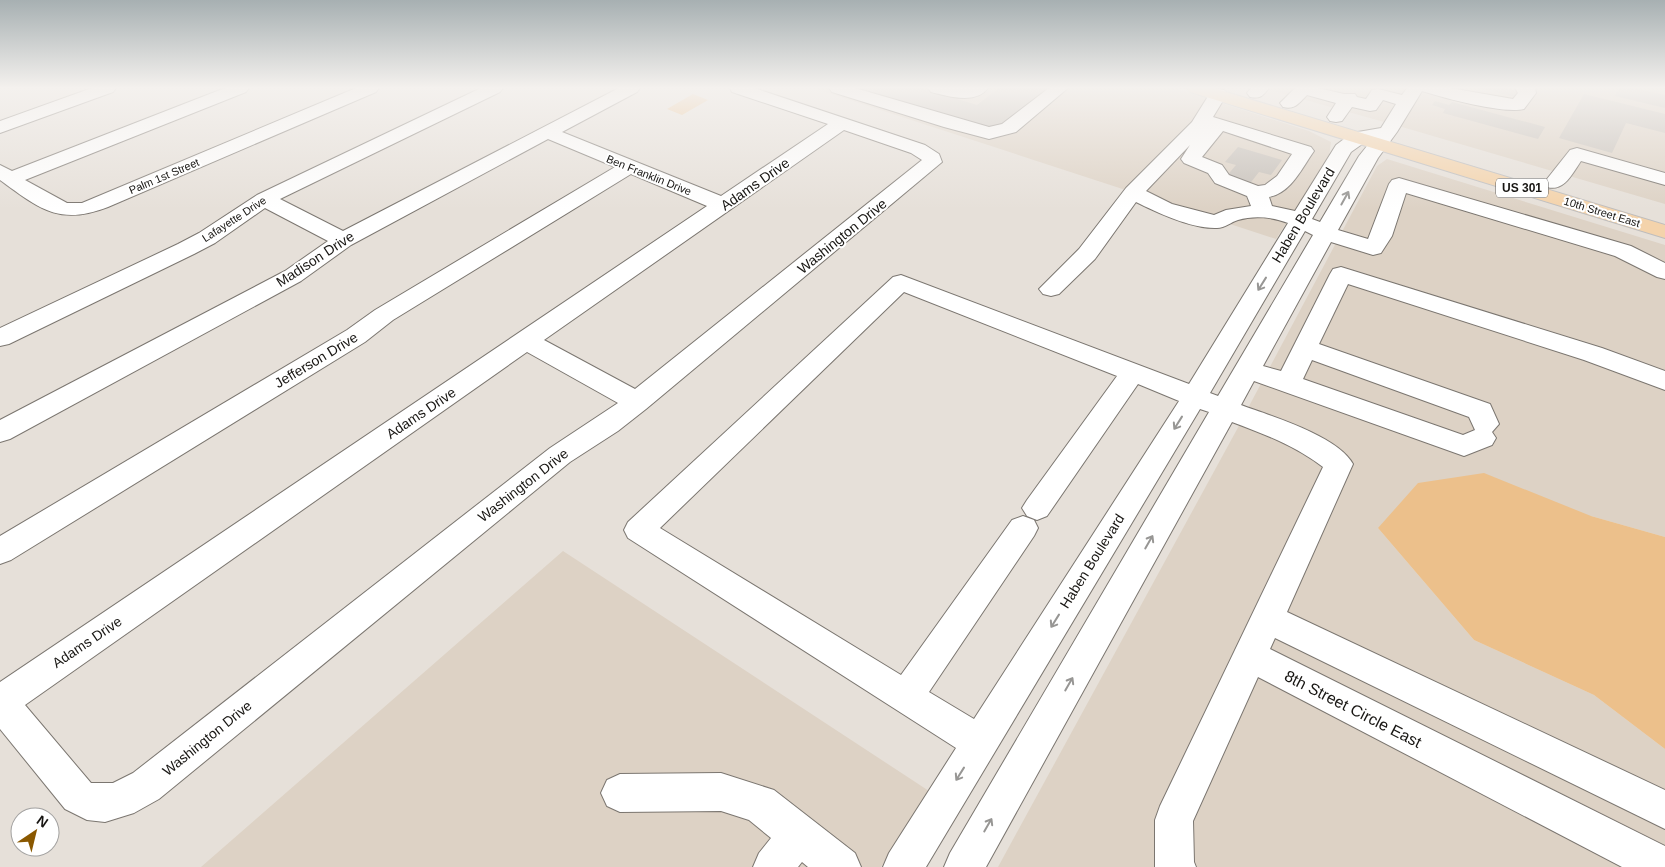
<svg xmlns="http://www.w3.org/2000/svg" width="1665" height="867" viewBox="0 0 1665 867" font-family="Arial,sans-serif">
  <style>
    .built { fill: #ddd2c5 }
    .green { fill: #ecc08b }
    .building { fill: #c7c1ba }
    .lines { fill: none; stroke-linecap: round; stroke-linejoin: round }
    .minor-casing { stroke: #7b7670; stroke-width: 2 }
    .major-casing { stroke: #bebdbd; stroke-width: 2 }
    .minor { fill: #fff; fill-rule: evenodd }
    .major { fill: #f4d3ab; fill-rule: evenodd }
    .oneway { stroke: #979694 }
    .labels { text-anchor: middle; dominant-baseline: central; stroke-width: 4; stroke-linejoin: round; paint-order: stroke }
    .far-street-label { font-size: 11px; fill: #171512; stroke: #fff }
    .shield { fill: #fff; stroke: #5d5b59; stroke-width: 1 }
    .shield-label { font-size: 12px; font-weight: bold; fill: #171512 }
    .street-label { font-size: 14px; fill: #171512; stroke: #fff }
    .near-street-label { font-size: 16px; fill: #171512; stroke: #fff }
  </style>
  <rect width="100%" height="100%" fill="#e6e0d9"/>
  <g class="built">
    <polygon points="813,88 1174,88 1309,131 1331,142 1329,157 1276,239"/>
    <polygon points="1263,88 1665,88 1665,204 1409,129"/>
    <polygon points="1387,159 1665,245 1665,537 1591,516 1378,528 1474,640 1594,695 1665,749 1665,855 1267,652 1350,469 1248,408 1377,166"/>
    <polygon points="1241,422 1281,438 1325,465 1159,867 998,867"/>
    <polygon points="563,551 929,791 881,867 201,867"/>
    <polygon points="1258,674 1633,867 1194,867 1190,826"/>
  </g>
  <g class="green">
    <polygon points="693,94 708,100 682,115 667,109"/>
    <polygon points="1484,473 1591,516 1665,537 1665,749 1594,695 1474,640 1378,528 1418,483"/>
  </g>
  <g class="building">
    <polygon points="855,88 921,88 977,105 999,88 1048,88 994,132"/>
    <polygon points="1480,88 1504,88 1518,91 1516,97"/>
    <polygon points="1619,88 1633,88 1665,95 1665,108 1615,96"/>
    <polygon points="1584,94 1665,114 1665,133 1626,123 1612,153 1559,138"/>
    <polygon points="1435,101 1449,105 1452,102 1545,127 1538,139 1443,113 1445,109 1432,105"/>
    <polygon points="1238,147 1282,160 1271,175 1259,172 1248,186 1225,178 1236,165 1225,162"/>
  </g>
  <g class="lines">
    <g class="minor-casing">
      <g id="minor">
        <polygon points="92,88 116,88 113,92 0,133 0,121"/>
        <path d="M225 88H249L246 92 25 180 67 203H82L356 88H379L376 92 108 207C59 226 40 209 0 180V165L12 171Z"/>
        <path d="M481 88H503L500 92 280 199 343 231 619 88H640L637 92 562 132 721 196 828 124 732 92 730 88H754L925 145 939 154 942 162 646 409 618 431 570 462 159 799 134 813 105 822 87 820 65 809 0 729V682L707 206 631 174 393 320 365 342 11 560 0 564V536L347 330 375 310 615 167 548 139 351 245 301 281 10 439 0 442V420L285 271 328 241 265 208 215 243 194 254 9 344 0 346V328L178 244 199 233 257 195ZM844 130 911 153 922 160 635 389 544 340ZM527 352 618 403 550 448 133 773 113 783H91L25 705Z"/>
        <polygon points="829,88 855,88 989,127 1002,124 1049,88 1068,88 1016,132 989,139 944,127 832,92"/>
        <path d="M928 88H988C976 105 947 96 931 92Z"/>
        <path d="M1251 88H1269C1263 96 1260 99 1250 97L1247 93Z"/>
        <path d="M1295 88H1318L1344 94H1355L1357 97 1366 99 1372 90 1378 89 1402 95 1407 88H1450L1513 99 1518 93 1515 88H1535L1536 93 1524 109C1503 114 1444 98 1422 91L1397 132 1378 158 1338 230 1368 239 1389 184 1392 180 1399 178 1631 246 1665 263V279L1657 277 1615 256 1406 193 1392 236 1381 253 1373 255 1331 242 1263 366 1281 371 1330 274 1333 269 1341 267 1602 348 1665 371V390L1584 360 1348 284 1319 344 1490 404 1499 424 1492 432 1496 438 1492 445 1464 456 1254 381 1241 405C1271 416 1338 436 1353 464L1287 612 1665 790V829L1275 638 1270 649 1665 846V867H1622L1258 677 1193 821 1194 862 1196 867H1155V820L1160 806 1323 467C1296 446 1264 434 1232 422L986 867H944L950 853 1209 412 1200 409 926 867H883L889 853 956 748 628 538 624 530 628 522 893 277 901 275 1189 384 1288 223C1273 217 1254 215 1238 220 1231 222 1225 228 1217 228 1192 229 1158 213 1136 202L1095 259 1059 294 1051 296 1043 294 1039 289 1079 249 1126 188 1192 122 1212 90 1218 89 1224 90 1227 94 1213 117 1311 147 1314 151C1302 168 1291 193 1269 197L1272 206 1295 211 1336 145 1352 133 1381 128 1396 104 1383 100 1376 110 1370 111 1352 107 1342 121 1336 122 1330 121 1327 117 1336 103 1307 95C1299 103 1295 110 1283 107L1280 103ZM1223 131 1292 154 1277 176 1265 185 1258 186 1229 175 1222 165 1202 157ZM1371 141 1359 156 1320 222 1312 219 1351 152 1365 142ZM1190 145 1181 159 1184 163 1208 173 1215 183 1247 196 1251 206 1226 210 1214 215 1172 204 1146 191ZM1305 231 1313 235 1218 396 1210 393ZM904 292 1117 376 1027 500 1022 508 1027 516 1037 520 1047 516 1138 384 1179 401 974 719 929 692 1034 536 1038 528 1034 520 1023 516 1012 520 901 675 660 528ZM1312 360 1469 417 1475 430 1463 435 1303 379Z"/>
        <path d="M1577 148 1665 173V185L1581 161C1572 174 1564 192 1547 187L1544 183 1547 179 1570 150Z"/>
        <polygon points="721,773 774,790 855,853 861,867 808,867 802,862 798,867 753,867 759,853 771,838 749,820 721,811 620,812 607,806 601,793 607,780 620,774"/>
      </g>
    </g>
    <g class="major-casing">
      <polygon id="major" points="1187,88 1213,88 1665,225 1665,238 1190,92"/>
    </g>
    <use href="#minor" class="minor"/>
    <use href="#major" class="major"/>
  </g>
  <defs><path id="oneway-shaft" d="M-6 0H5M1.5-3L5.5 0L1.5 3" fill="none" stroke-width="1.6" stroke-linecap="round" stroke-linejoin="round" transform="scale(1.25)"/></defs>
  <g class="oneway">
    <use href="#oneway-shaft" transform="translate(1345 198) rotate(-61)"/>
    <use href="#oneway-shaft" transform="translate(1262 284) rotate(122)"/>
    <use href="#oneway-shaft" transform="translate(1178 423) rotate(122)"/>
    <use href="#oneway-shaft" transform="translate(1149 542) rotate(-60)"/>
    <use href="#oneway-shaft" transform="translate(1055 621) rotate(122)"/>
    <use href="#oneway-shaft" transform="translate(1069 684) rotate(-60)"/>
    <use href="#oneway-shaft" transform="translate(960 774) rotate(122)"/>
    <use href="#oneway-shaft" transform="translate(988 825) rotate(-60)"/>
  </g>
  <linearGradient id="sky" x2="0" y2="1"><stop stop-color="#a7b0b2"/><stop offset="0.42" stop-color="#f4f1ee"/><stop offset="1" stop-color="#f4f1ee" stop-opacity="0"/></linearGradient>
  <rect width="1665" height="209" fill="url(#sky)"/>
  <g class="labels">
    <g class="far-street-label">
      <text transform="translate(649 175) rotate(22)">Ben Franklin Drive</text>
      <text transform="translate(164 176) rotate(-23)">Palm 1st Street</text>
      <text transform="translate(1602 212) rotate(17)">10th Street East</text>
      <text transform="translate(234 219) rotate(-33)">Lafayette Drive</text>
    </g>
    <rect class="shield" x="1496" y="178.5" width="52" height="19" rx="4"/>
    <g class="shield-label">
      <text x="1522" y="188">US 301</text>
    </g>
    <g class="street-label">
      <text transform="translate(755 184) rotate(-35)">Adams Drive</text>
      <text transform="translate(1303 215) rotate(-59)">Haben Boulevard</text>
      <text transform="translate(842 236) rotate(-39)">Washington Drive</text>
      <text transform="translate(315 259) rotate(-33)">Madison Drive</text>
      <text transform="translate(316 360) rotate(-31)">Jefferson Drive</text>
      <text transform="translate(421 413) rotate(-34)">Adams Drive</text>
      <text transform="translate(523 485) rotate(-38)">Washington Drive</text>
      <text transform="translate(1092 561) rotate(-58)">Haben Boulevard</text>
      <text transform="translate(87 642) rotate(-34)">Adams Drive</text>
      <text transform="translate(207 738) rotate(-39)">Washington Drive</text>
    </g>
    <g class="near-street-label">
      <text transform="translate(1353 709) rotate(27)">8th Street Circle East</text>
    </g>
  </g>
  <g transform="translate(35 832) rotate(35)"><circle r="24" fill="#ffffff" stroke="#a2a1a0"/>
  <path d="M0-4L9 19L0 12L-9 19Z" fill="#8a5800"/>
  <text y="-8" font-size="14" font-weight="bold" text-anchor="middle" fill="#171512">N</text>
  </g>
</svg>
